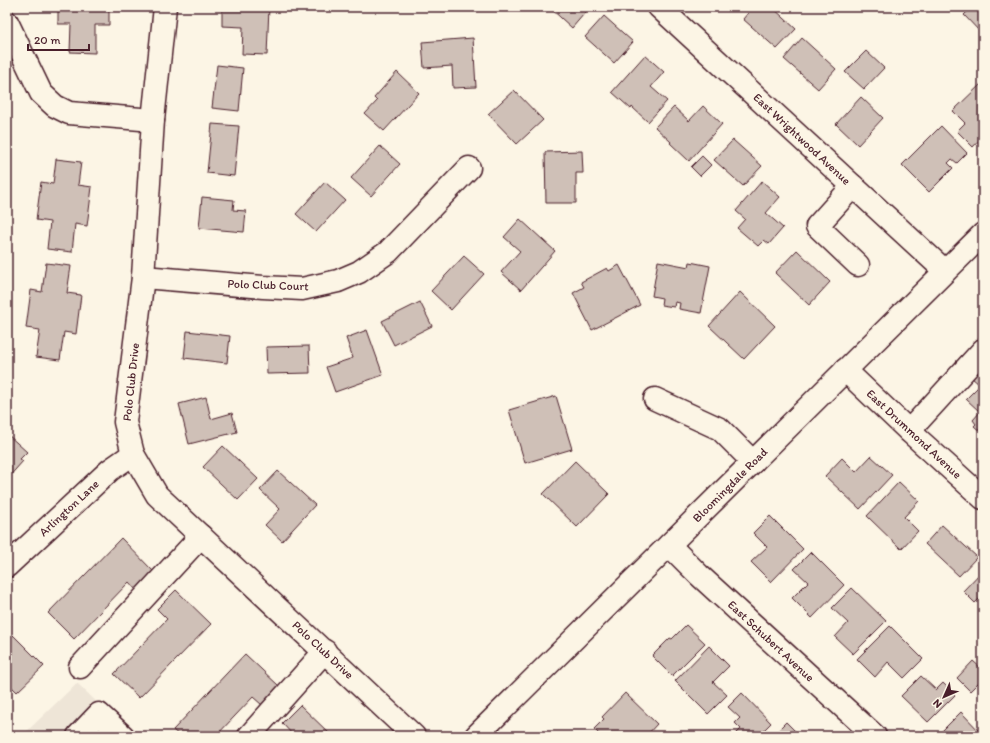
<svg xmlns="http://www.w3.org/2000/svg" width="990" height="743" viewBox="0 0 990 743" font-family="Itim,sans-serif">
  <style>
    .built { fill: #eee5d7 }
    .building { fill: #cfc0b7; stroke: #4a1f2b }
    .lines { fill: none; stroke-linecap: round; stroke-linejoin: round }
    .minor-casing { stroke: #4a1f2b; stroke-width: 25 }
    .major-casing { stroke: #4a1f2b; stroke-width: 25 }
    .minor { stroke: #fcf5e5; stroke-width: 22 }
    .major { stroke: #fcf5e5; stroke-width: 22 }
    .labels { text-anchor: middle; dominant-baseline: central; stroke-width: 3; stroke-linejoin: round; paint-order: stroke }
    .street-label { font-size: 12px; fill: #4a1f2b; stroke: #fcf5e5 }
  </style>
  <rect width="100%" height="100%" fill="#fcf5e5"/>
  <filter id="ink" filterUnits="userSpaceOnUse"><feTurbulence type="fractalNoise" baseFrequency=".025" numOctaves="2"/><feDisplacementMap in="SourceGraphic" scale="8" xChannelSelector="R" yChannelSelector="G"/><feConvolveMatrix kernelMatrix="1 2 1 2 8 2 1 2 1" color-interpolation-filters="sRGB"/></filter>
  <g filter="url(#ink)">
    <polygon class="built" points="77,683 132,736 22,736"/>
    <g class="building">
      <polygon points="58,7 109,7 109,25 95,25 95,53 70,52 71,24 58,24"/>
      <polygon points="222,7 269,7 267,55 242,54 243,27 222,26"/>
      <polygon points="549,7 590,7 572,28"/>
      <polygon points="753,7 772,7 796,29 777,49 743,19"/>
      <polygon points="972,7 983,7 983,31 981,33 964,15"/>
      <polygon points="604,16 633,42 614,63 585,37"/>
      <polygon points="473,38 476,87 453,88 452,66 424,68 422,42"/>
      <polygon points="802,38 836,69 818,89 784,59"/>
      <polygon points="866,51 884,68 864,89 845,72"/>
      <polygon points="645,55 664,72 651,87 667,101 648,122 632,107 631,109 612,92"/>
      <polygon points="217,65 243,68 239,111 212,108"/>
      <polygon points="397,72 419,93 384,131 365,114 377,101 374,98"/>
      <polygon points="983,82 983,136 973,147 957,131 965,123 953,111"/>
      <polygon points="514,90 543,120 517,144 488,114"/>
      <polygon points="861,97 883,118 858,145 836,124"/>
      <polygon points="703,106 722,124 689,161 670,143 671,142 655,127 674,107 689,121"/>
      <polygon points="212,124 239,126 234,176 207,173"/>
      <polygon points="941,126 967,153 957,163 952,159 948,163 953,168 929,192 902,165"/>
      <polygon points="733,140 762,166 743,186 714,160"/>
      <polygon points="380,146 400,164 371,196 351,178"/>
      <polygon points="582,151 583,173 576,173 576,203 546,203 545,152"/>
      <polygon points="702,156 711,165 700,176 691,167"/>
      <polygon points="56,159 81,162 78,185 92,187 87,226 75,224 72,252 47,249 50,222 36,220 41,182 53,184"/>
      <polygon points="762,181 780,197 766,213 783,228 769,244 764,240 758,246 737,228 745,219 736,211"/>
      <polygon points="325,182 345,200 316,232 296,214"/>
      <polygon points="202,197 234,200 233,210 246,211 244,232 199,228"/>
      <polygon points="520,219 555,251 521,290 501,272 520,251 504,237"/>
      <polygon points="797,250 830,282 809,305 775,273"/>
      <polygon points="464,256 484,274 451,310 431,291"/>
      <polygon points="658,261 689,267 690,262 710,266 701,313 679,309 680,303 675,302 674,307 661,305 662,298 652,296"/>
      <polygon points="46,263 71,266 67,293 81,295 76,334 64,332 60,360 36,357 40,330 26,328 31,290 42,292"/>
      <polygon points="619,265 640,305 592,330 573,293 584,287 581,282 607,268 609,271"/>
      <polygon points="740,292 775,326 744,359 709,326"/>
      <polygon points="420,302 432,326 394,345 382,321"/>
      <polygon points="367,330 383,375 335,392 326,367 353,358 346,338"/>
      <polygon points="187,331 230,336 227,363 184,358"/>
      <polygon points="309,346 310,373 267,374 266,347"/>
      <polygon points="966,351 983,367 983,434 974,426 976,424 973,420 980,412 966,399 980,385 955,363"/>
      <polygon points="556,396 572,449 525,463 509,410"/>
      <polygon points="206,397 211,419 232,413 237,432 189,444 179,404"/>
      <polygon points="7,434 27,452 20,459 23,461 7,479"/>
      <polygon points="223,446 258,479 238,500 203,467"/>
      <polygon points="871,456 892,475 860,509 825,476 842,458 856,472"/>
      <polygon points="575,461 609,494 577,527 543,494"/>
      <polygon points="278,471 315,505 282,541 265,525 280,509 260,490"/>
      <polygon points="899,482 919,501 904,517 918,531 901,549 867,516"/>
      <polygon points="770,516 803,549 771,582 751,562 767,547 753,533"/>
      <polygon points="942,525 977,557 959,576 925,544"/>
      <polygon points="121,538 154,572 136,590 129,582 74,639 48,613"/>
      <polygon points="811,552 844,585 812,618 792,598 808,582 794,569"/>
      <polygon points="983,570 983,597 982,596 975,603 963,591"/>
      <polygon points="852,588 886,621 853,654 835,637 848,623 832,608"/>
      <polygon points="176,590 211,624 139,698 114,674 167,619 157,609"/>
      <polygon points="686,625 705,643 672,676 652,656 670,638 672,639"/>
      <polygon points="890,626 923,659 904,678 888,662 875,677 857,659"/>
      <polygon points="13,635 44,666 17,692 7,682 7,667 10,663 7,660 7,641"/>
      <polygon points="709,646 729,666 713,682 727,695 708,714 675,681"/>
      <polygon points="245,654 279,686 262,705 253,697 216,736 180,736 173,730"/>
      <polygon points="973,661 983,670 983,678 970,691 957,678"/>
      <polygon points="921,676 936,690 943,683 955,695 928,722 901,696"/>
      <polygon points="625,693 657,724 646,736 601,736 594,729 604,719 602,717"/>
      <polygon points="742,693 771,723 758,736 736,736 735,735 741,729 735,723 740,718 728,707"/>
      <polygon points="300,705 332,736 290,736 292,734 282,723"/>
      <polygon points="961,712 983,735 983,736 945,736 941,732"/>
      <polygon points="786,722 800,736 772,736"/>
    </g>
    <g class="lines">
      <g class="minor-casing">
        <g id="minor">
          <polyline points="165,7 153,120 143,277 125,422 133,454 157,495 414,736"/>
          <polyline points="659,7 945,271"/>
          <polyline points="7,22 41,93 55,106 69,113 153,120"/>
          <polyline points="853,186 817,226 858,265"/>
          <polyline points="143,277 263,287 302,289 338,281 359,272 388,252 469,168"/>
          <polyline points="845,370 909,431 983,498"/>
          <polyline points="655,399 720,429 753,462"/>
          <polyline points="909,431 983,350"/>
          <polyline points="669,545 699,575 875,736"/>
          <polyline points="7,566 110,470 133,454"/>
          <polyline points="80,667 201,536"/>
          <polyline points="78,736 99,714 123,736"/>
          <polyline points="249,736 325,651"/>
        </g>
      </g>
      <g class="major-casing">
        <polyline id="major" points="476,736 983,234"/>
      </g>
      <use href="#minor" class="minor"/>
      <use href="#major" class="major"/>
    </g>
  </g>
  <g class="labels">
    <g class="street-label">
      <text transform="translate(802 139) rotate(43)">East Wrightwood Avenue</text>
      <text transform="translate(268 285) rotate(2)">Polo Club Court</text>
      <text transform="translate(131 382) rotate(-84)">Polo Club Drive</text>
      <text transform="translate(914 434) rotate(43)">East Drummond Avenue</text>
      <text transform="translate(730 485) rotate(-45)">Bloomingdale Road</text>
      <text transform="translate(69 508) rotate(-43)">Arlington Lane</text>
      <text transform="translate(771 641) rotate(43)">East Schubert Avenue</text>
      <text transform="translate(323 650) rotate(43)">Polo Club Drive</text>
    </g>
  </g>
  <rect width="990" height="743" fill="none" stroke="#fcf5e5" stroke-width="24"/>
  <rect x="12" y="12" width="966" height="719" fill="none" stroke="#4a1f2b" stroke-width="1.5" filter="url(#ink)"/>
  <g transform="translate(944 697) rotate(225)" stroke="#fcf5e5" stroke-width="3" paint-order="stroke">
  <path d="M0-3L7 15L0 10L-7 15Z" fill="#4a1f2b"/>
  <text y="-6" font-size="11" font-weight="bold" text-anchor="middle" fill="#4a1f2b">N</text>
  </g>
  <path d="M28 44v6h61v-6" fill="none" stroke="#4a1f2b" stroke-width="2"/>
  <text x="34" y="44" font-size="12" fill="#4a1f2b" stroke="#fcf5e5" stroke-width="3" paint-order="stroke">20 m</text>
</svg>
